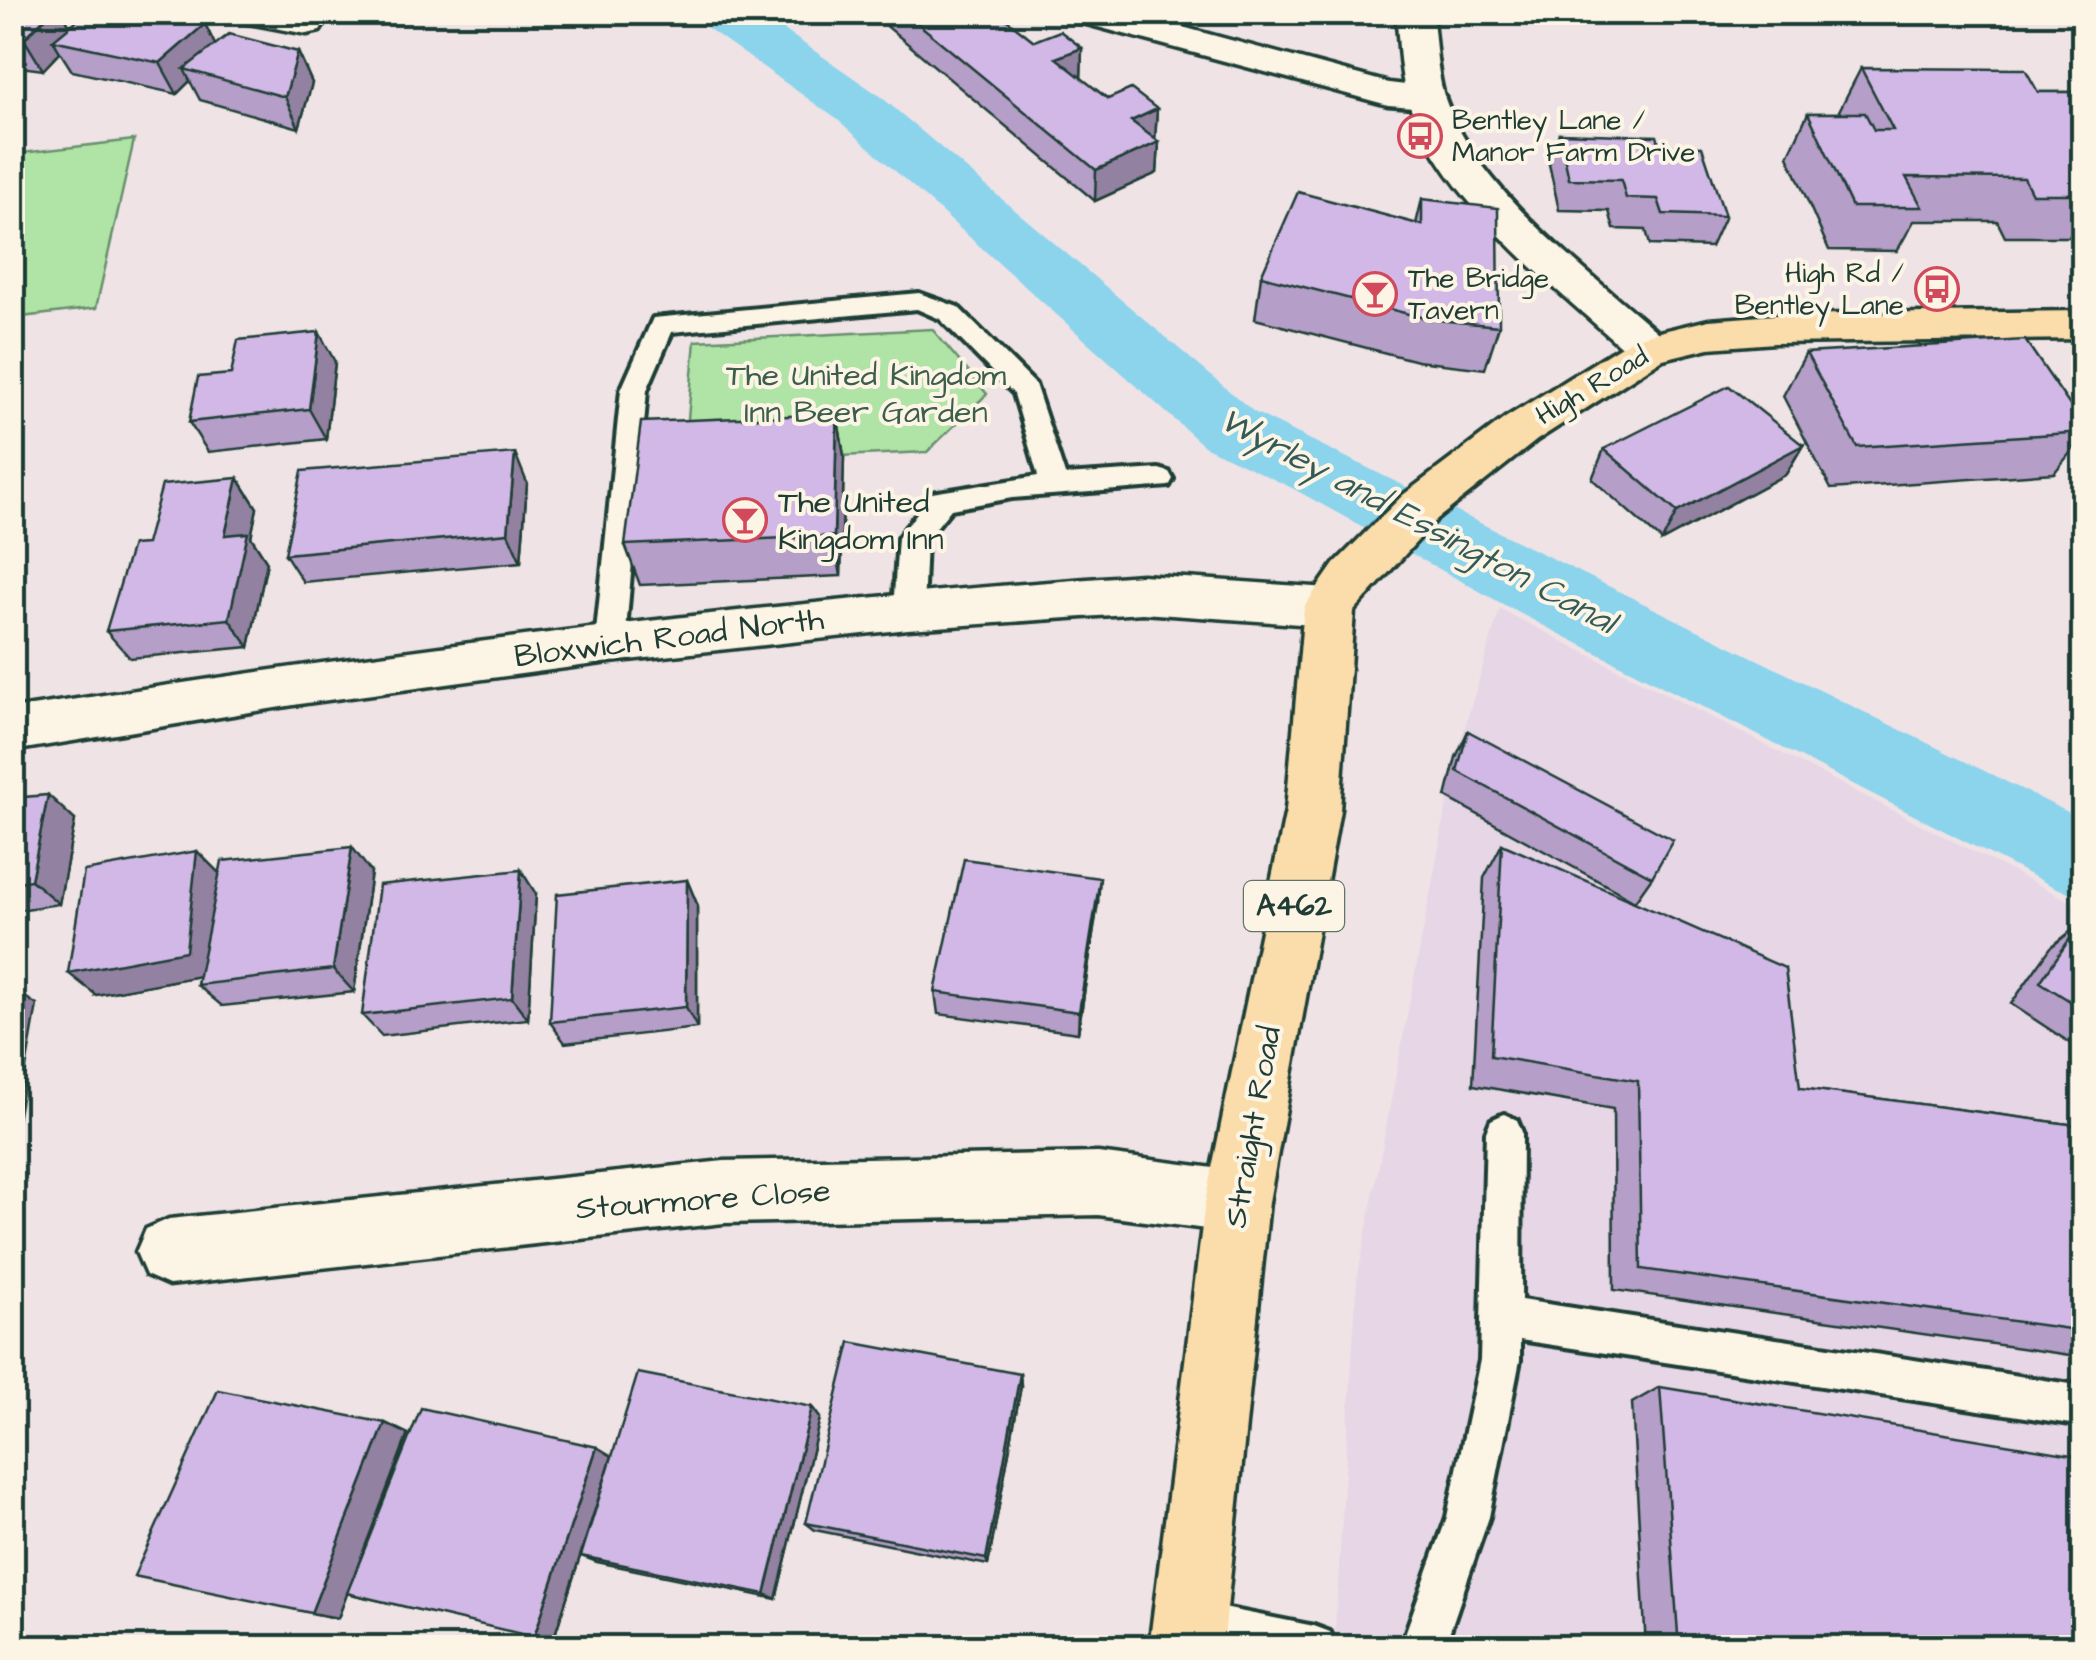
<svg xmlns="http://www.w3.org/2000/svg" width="2096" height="1660" viewBox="0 0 2096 1660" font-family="'Architects Daughter',sans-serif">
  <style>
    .built { fill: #e6d6e6 }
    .green { fill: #b0e4a6; stroke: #68906d; stroke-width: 2.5 }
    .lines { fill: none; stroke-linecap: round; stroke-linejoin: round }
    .canal { fill: #8bd4ec; fill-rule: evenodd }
    .lane-casing { stroke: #1f3d34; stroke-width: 8 }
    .street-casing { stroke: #1f3d34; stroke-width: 7 }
    .secondary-casing { stroke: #1f3d34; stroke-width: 7 }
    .primary-casing { stroke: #1f3d34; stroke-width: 7 }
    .lane { fill: #fcf5e5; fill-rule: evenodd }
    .street { fill: #fcf5e5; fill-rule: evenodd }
    .secondary { fill: #fcf5e5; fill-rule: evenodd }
    .primary { fill: #fbddab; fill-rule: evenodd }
    .wall { fill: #b59ec7; stroke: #1f3d34; stroke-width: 2.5 }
    .shaded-wall { fill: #9381a2; stroke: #1f3d34; stroke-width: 2.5 }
    .building { fill: #d2b8e7; stroke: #1f3d34; stroke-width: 2.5 }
    .labels { text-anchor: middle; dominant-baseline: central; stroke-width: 8; stroke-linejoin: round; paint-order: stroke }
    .far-poi-label { font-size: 28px; fill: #1f3d34; stroke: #fcf5e5; text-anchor: start }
    .far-street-label { font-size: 28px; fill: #1f3d34; stroke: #fcf5e5 }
    .shield { fill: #fcf5e5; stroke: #617469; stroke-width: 2.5 }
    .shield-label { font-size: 30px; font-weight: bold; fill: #1f3d34 }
    .park-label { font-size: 32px; fill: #3c5e4b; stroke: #fcf5e5 }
    .poi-label { font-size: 32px; fill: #1f3d34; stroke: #fcf5e5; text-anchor: start }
    .street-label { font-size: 32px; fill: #1f3d34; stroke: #fcf5e5 }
    .water-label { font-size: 35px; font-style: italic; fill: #355b59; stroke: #fcf5e5 }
  </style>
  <rect width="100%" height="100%" fill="#efe3e6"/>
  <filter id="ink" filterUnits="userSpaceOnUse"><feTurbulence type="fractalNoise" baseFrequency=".01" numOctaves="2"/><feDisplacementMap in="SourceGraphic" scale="20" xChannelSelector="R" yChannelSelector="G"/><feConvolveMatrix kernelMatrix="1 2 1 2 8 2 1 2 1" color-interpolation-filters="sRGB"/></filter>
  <g filter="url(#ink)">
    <polygon class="built" points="1500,609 2083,908 2083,1647 1334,1648 1357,1281 1456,757"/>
    <g class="green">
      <polygon points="134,140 96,308 13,318 13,154"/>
      <polygon points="932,329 987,394 927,452 684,463 695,341"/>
    </g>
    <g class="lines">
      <polygon class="canal" points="694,12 758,12 880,96 1254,412 2084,820 2084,898 2054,887 1521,614 1292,488 1204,446 838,120 702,24"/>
      <g class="lane-casing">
        <g id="lane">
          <polygon points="919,293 958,307 1035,384 1065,475 1159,469 1169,472 1173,479 1169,486 1012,498 951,509 926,540 923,610 918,618 908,621 898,618 893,610 898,538 932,493 1038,476 1014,394 940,319 917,309 672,332 647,390 625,642 621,650 610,654 599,650 595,642 621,390 653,318"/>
          <polygon points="1504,1114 1517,1120 1522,1132 1521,1300 2084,1386 2084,1426 1520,1340 1520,1360 1489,1517 1444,1648 1400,1648 1447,1517 1480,1360 1486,1132 1491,1120"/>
          <polygon points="1188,1601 1314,1626 1330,1632 1336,1648 1188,1645 1173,1638 1166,1623 1173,1608"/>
        </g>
      </g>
      <g class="street-casing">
        <g id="street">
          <polygon points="228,12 308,12 320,15 325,23 320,31 307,34 232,20"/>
          <polygon points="1068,12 1127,12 1389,83 1439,89 1445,97 1439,105 1426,108 1388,105 1072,20"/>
          <polygon points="1098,1153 1237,1171 1260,1180 1269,1202 1260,1224 1237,1233 1098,1215 724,1223 169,1285 146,1275 136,1252 146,1229 169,1219 724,1161"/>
        </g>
      </g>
      <g class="secondary-casing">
        <g id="secondary">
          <path d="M1396 12H1432C1436 40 1436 69 1444 96 1477 191 1591 273 1664 338L1671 348 1664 358 1649 363 1634 358C1556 288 1441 200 1407 97 1399 70 1399 40 1396 12Z"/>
          <path d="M1142 575 1329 588 1347 594 1354 607 1347 620 1329 626 1142 613 908 629 610 662 306 703 12 751V709C388 650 763 601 1142 575Z"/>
        </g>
      </g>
      <g class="primary-casing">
        <polygon id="primary" points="2084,311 2084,339 1775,343 1709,348 1663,359 1537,440 1437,519 1354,611 1340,810 1269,1202 1223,1648 1149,1648 1205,1202 1286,810 1304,607 1334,564 1403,495 1505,418 1634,338 1709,320 1775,315"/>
      </g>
      <use href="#lane" class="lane"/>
      <use href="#street" class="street"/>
      <use href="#secondary" class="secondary"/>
      <use href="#primary" class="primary"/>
    </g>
    <g class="wall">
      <polygon points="12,12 62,12 70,27 205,24 215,45 298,52 312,83 299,128 200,100 190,81 177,94 72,71 60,52 43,70 12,66"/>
      <polygon points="877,12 1009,12 1009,22 1034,41 1082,48 1081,78 1108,99 1157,109 1155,139 1159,142 1157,173 1095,201 877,18"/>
      <polygon points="2068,12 2084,12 2084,22 2075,22"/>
      <polygon points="1861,68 2038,92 2084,92 2084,223 2079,223 2069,237 2005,237 1997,221 1914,221 1897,251 1829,250 1788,156 1808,113 1840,113 1839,111"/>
      <polygon points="1559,133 1660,146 1725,216 1711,247 1650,245 1646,230 1614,229 1609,211 1559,210 1549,164"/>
      <polygon points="1422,199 1499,326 1485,369 1417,361 1255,319 1261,276 1416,224"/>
      <polygon points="1806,353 2084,426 2084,436 2054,473 1831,489 1783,396"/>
      <polygon points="335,362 326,439 208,452 189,422"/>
      <polygon points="837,414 844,456 841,576 640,585 625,545"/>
      <polygon points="1803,445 1786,474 1662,541 1592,479 1604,449"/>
      <polygon points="238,478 257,508 251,537 267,562 249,647 130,658 106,631 146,544"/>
      <polygon points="527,483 521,562 303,582 285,554"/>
      <polygon points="1468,731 1652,877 1635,901 1446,797 1456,757"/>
      <polygon points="12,798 75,820 59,904 12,911"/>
      <polygon points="1502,844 1800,1088 2084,1126 2084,1357 1614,1290 1613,1109 1473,1085 1484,878"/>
      <polygon points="371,872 354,992 222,1006 197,985 199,976 96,995 220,874"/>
      <polygon points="687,880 697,904 697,1028 565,1043 550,1022"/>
      <polygon points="536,894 528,1019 382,1036 362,1015"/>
      <polygon points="1098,902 1078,1033 938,1014 935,992"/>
      <polygon points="2080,924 2084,926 2084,1052 2011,1004 2051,947"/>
      <polygon points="1020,1374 1021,1386 988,1565 815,1530 806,1523"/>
      <polygon points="1660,1387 2084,1648 1646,1648 1632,1403"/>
      <polygon points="812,1407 820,1418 776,1599 597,1562 581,1556 600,1494 553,1641 347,1593 338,1618 311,1613 385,1423 408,1434 356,1570 612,1456"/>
    </g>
    <g class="shaded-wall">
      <polygon points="51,12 62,12 76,37 53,40 60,52 43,70 24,39"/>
      <polygon points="990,12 1009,12 1009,30"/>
      <polygon points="205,24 220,55 184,69 190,81 177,94 160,63"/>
      <polygon points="1082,48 1081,79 1056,58"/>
      <polygon points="298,52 312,83 299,128 285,97"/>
      <polygon points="1157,109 1155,140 1131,121"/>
      <polygon points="1159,142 1157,173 1095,201 1096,170"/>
      <polygon points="319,332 335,362 326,439 309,409"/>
      <polygon points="837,414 844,456 841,576 834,536"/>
      <polygon points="1803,445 1786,474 1662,541 1677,512"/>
      <polygon points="515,453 527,483 521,562 508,533"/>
      <polygon points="238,478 257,508 251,537 267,562 249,647 229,619 225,535"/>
      <polygon points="48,795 75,820 59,904 31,880"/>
      <polygon points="352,847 371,872 354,992 333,969"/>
      <polygon points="197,851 221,875 211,974 96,995 68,973"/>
      <polygon points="521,870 536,894 528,1019 512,998"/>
      <polygon points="1100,878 1098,902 1078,1033 1079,1012"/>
      <polygon points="687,880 697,904 697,1028 686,1007"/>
      <polygon points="12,988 37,1005 14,1138 12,1138"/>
      <polygon points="1020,1374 1021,1386 988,1565 986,1559"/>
      <polygon points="812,1407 820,1418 776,1599 765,1594"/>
      <polygon points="385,1423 408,1434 338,1618 311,1613"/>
      <polygon points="597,1447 612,1456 553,1641 534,1637"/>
    </g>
    <g class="building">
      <polygon points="12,12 51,12 24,39 12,38"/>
      <polygon points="87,12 145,12 205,24 160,63 53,40"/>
      <polygon points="904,12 997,12 1034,41 1060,31 1082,48 1056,58 1108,99 1131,89 1157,109 1131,121 1159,142 1096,170"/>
      <polygon points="229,34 298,52 285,97 184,69"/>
      <polygon points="1861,68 2025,69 2038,92 2084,92 2084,194 2032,194 2024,178 1906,177 1922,207 1852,207 1808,113 1865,113 1874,130 1893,130"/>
      <polygon points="1559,133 1657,136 1660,146 1702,147 1725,216 1663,214 1658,199 1626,198 1621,180 1569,179"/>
      <polygon points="1298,192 1422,225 1422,199 1498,208 1499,326 1428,319 1261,276"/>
      <polygon points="319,332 309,409 189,422 198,377 231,374 238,340"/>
      <polygon points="2025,340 2084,426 2084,432 1857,447 1806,353"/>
      <polygon points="1729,386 1803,445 1677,512 1604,449"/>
      <polygon points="837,414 834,536 625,545 641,422"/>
      <polygon points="515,453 508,533 285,554 302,471"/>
      <polygon points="238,478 225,535 248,533 229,619 106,631 132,545 146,544 162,485"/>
      <polygon points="1468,731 1673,840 1652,877 1457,771"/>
      <polygon points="48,795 31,880 12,883 12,798"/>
      <polygon points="1502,844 1785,968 1800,1088 2084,1126 2084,1331 1641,1269 1638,1081 1491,1056"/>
      <polygon points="352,847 333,969 197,985 222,861"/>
      <polygon points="197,851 186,951 68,973 84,871"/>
      <polygon points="964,859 1100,878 1079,1012 935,992"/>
      <polygon points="521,870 512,998 362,1015 379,885"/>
      <polygon points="687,880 686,1007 550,1022 557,894"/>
      <polygon points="2080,924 2084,926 2084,1010 2040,982"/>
      <polygon points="850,1342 1020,1374 986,1559 806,1523"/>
      <polygon points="638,1373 812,1407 765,1594 581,1556"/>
      <polygon points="1660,1387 2084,1457 2084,1648 1679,1648"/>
      <polygon points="218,1390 385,1423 311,1613 134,1576"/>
      <polygon points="421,1408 597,1447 534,1637 347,1593"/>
    </g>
  </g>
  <defs>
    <g id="bus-ring" transform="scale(2.25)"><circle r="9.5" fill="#fcf5e5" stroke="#d1495b" stroke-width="1.5"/><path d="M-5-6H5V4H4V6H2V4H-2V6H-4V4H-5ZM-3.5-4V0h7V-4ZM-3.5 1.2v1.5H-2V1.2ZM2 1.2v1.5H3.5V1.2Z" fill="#d1495b"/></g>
    <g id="bar-ring" transform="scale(2.25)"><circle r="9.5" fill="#fcf5e5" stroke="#d1495b" stroke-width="1.5"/><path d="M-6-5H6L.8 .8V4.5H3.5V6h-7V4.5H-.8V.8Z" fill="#d1495b"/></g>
  </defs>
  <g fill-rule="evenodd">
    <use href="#bus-ring" x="1420" y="136"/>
    <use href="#bus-ring" x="1937" y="289"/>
    <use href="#bar-ring" x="1375" y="294"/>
    <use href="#bar-ring" x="745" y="520"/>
  </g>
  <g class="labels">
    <g class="far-poi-label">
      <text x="1452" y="120">Bentley Lane /<tspan x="1452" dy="32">Manor Farm Drive</tspan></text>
      <text x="1904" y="273" text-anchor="end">High Rd /<tspan x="1904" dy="32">Bentley Lane</tspan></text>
      <text x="1408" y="278">The Bridge<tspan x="1408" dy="32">Tavern</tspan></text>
    </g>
    <g class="far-street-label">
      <text transform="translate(1592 386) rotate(-31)">High Road</text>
    </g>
    <rect class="shield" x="1244" y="881" width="100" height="50" rx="8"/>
    <g class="shield-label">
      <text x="1294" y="906">A462</text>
    </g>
    <g class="park-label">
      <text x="866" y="375">The United Kingdom<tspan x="866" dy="37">Inn Beer Garden</tspan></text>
    </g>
    <g class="poi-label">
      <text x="778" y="502">The United<tspan x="778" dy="37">Kingdom Inn</tspan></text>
    </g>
    <g class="street-label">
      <text transform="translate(669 638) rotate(-7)">Bloxwich Road North</text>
      <text transform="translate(1253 1127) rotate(-80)">Straight Road</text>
      <text transform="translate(703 1200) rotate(-4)">Stourmore Close</text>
    </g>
    <g class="water-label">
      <text transform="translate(1418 521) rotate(28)">Wyrley and Essington Canal</text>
    </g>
  </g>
  <rect width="2096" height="1660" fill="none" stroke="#fcf5e5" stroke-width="50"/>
  <rect x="25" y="25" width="2046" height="1610" fill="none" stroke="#1f3d34" stroke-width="4" filter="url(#ink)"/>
</svg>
